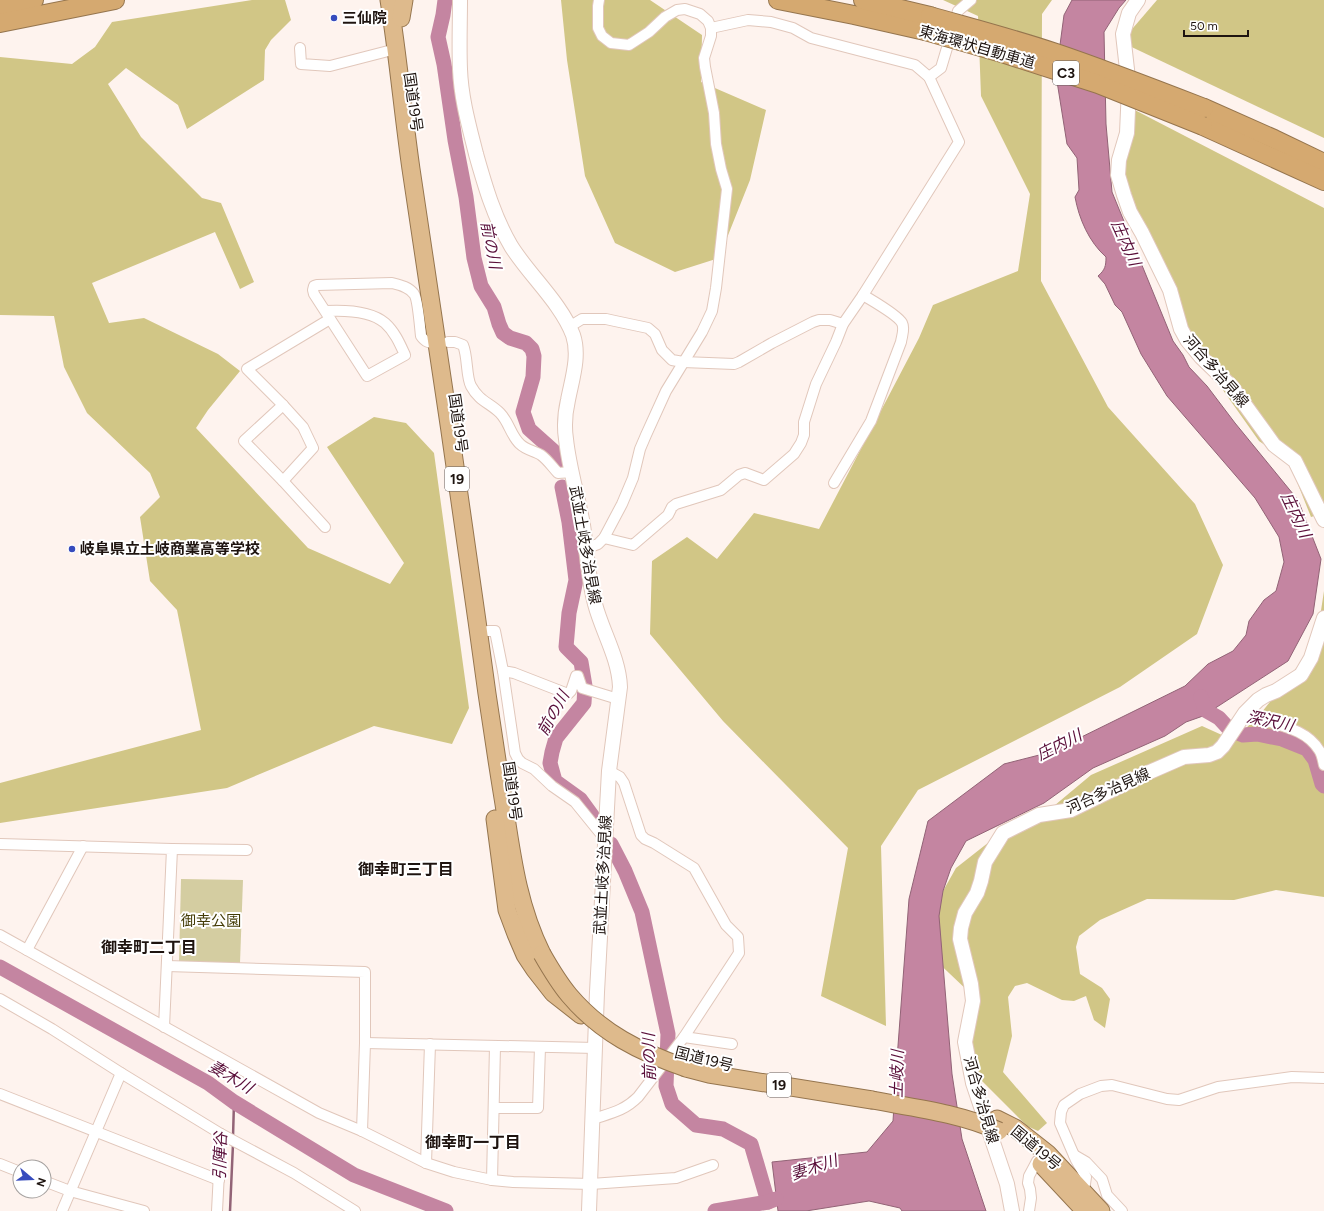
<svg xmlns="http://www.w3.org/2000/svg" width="1324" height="1211" viewBox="0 0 1324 1211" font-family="Figtree,'Noto Sans JP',sans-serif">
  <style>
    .green { fill: #d4cda1 }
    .forest { fill: #d1c686 }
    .water { fill: #c485a1; stroke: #926376 }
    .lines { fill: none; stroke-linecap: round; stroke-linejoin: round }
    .stream { stroke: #926376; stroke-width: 2.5 }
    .river { stroke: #c485a1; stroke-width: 15 }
    .minor-casing { stroke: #e1c7bb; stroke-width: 12 }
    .secondary-casing { stroke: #e1c7bb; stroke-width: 16 }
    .trunk-casing { stroke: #95754e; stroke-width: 19 }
    .motorway-casing { stroke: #95754e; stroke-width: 20 }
    .minor { stroke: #fff; stroke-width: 10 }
    .secondary { stroke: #fff; stroke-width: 14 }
    .trunk { stroke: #deba8c; stroke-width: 17 }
    .motorway { stroke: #d5a970; stroke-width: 18 }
    .trunk-bridge-casing { stroke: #95754e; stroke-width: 19; stroke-linecap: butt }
    .motorway-bridge-casing { stroke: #95754e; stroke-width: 20; stroke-linecap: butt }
    .trunk-bridge { stroke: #deba8c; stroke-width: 17 }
    .motorway-bridge { stroke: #d5a970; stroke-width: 18 }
    .poi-dot { fill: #364bbd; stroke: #fff; stroke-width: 1.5 }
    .labels { text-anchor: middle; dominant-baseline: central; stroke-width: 4; stroke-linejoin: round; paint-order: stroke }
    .shield { fill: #fff; stroke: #625a58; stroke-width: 1 }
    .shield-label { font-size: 14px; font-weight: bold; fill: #1e1410 }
    .poi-label { font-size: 15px; font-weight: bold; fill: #1e1410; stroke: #fff; text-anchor: start }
    .street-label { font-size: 15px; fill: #1e1410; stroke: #fff }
    .park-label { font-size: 15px; fill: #443c07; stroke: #fff }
    .water-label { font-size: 16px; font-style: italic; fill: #5a0f3a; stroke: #fff }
    .neighbourhood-label { font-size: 16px; font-weight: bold; fill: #1e1410; stroke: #fff }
  </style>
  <rect width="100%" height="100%" fill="#fef3ee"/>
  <polygon class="green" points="181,879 243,880 240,963 179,962"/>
  <g class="forest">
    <polygon points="252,0 285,0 291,20 271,40 265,50 264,80 187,129 178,105 126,68 108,84 141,137 202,198 221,203 254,282 240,289 215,232 92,283 109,323 144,318 218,354 240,371 208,410 196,428 308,548 390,584 404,563 327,447 374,417 406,423 434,453 469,708 452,744 374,726 227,788 0,823 0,783 201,730 177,610 150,581 140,517 160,497 150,473 87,413 64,367 54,316 0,315 0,57 72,64 95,47 112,22"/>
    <polygon points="561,0 650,0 702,35 701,82 766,110 750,180 719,258 675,272 615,243 585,176 567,60"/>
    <polygon points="943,0 1052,0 1042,14 1041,281 1108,407 1195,504 1223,565 1197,634 1120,687 918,790 881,846 886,1026 821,996 848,848 723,721 650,634 652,561 687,537 717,559 754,513 819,529 919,338 933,305 1018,271 1030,194 981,96 978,16"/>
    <polygon points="1157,0 1324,0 1324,138 1121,42"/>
    <polygon points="1127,106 1324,208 1324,513 1311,517 1289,462 1259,441 1179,328 1124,200"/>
    <polygon points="1324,591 1324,897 1276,890 1234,900 1147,899 1100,920 1079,936 1076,947 1080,974 1102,988 1110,999 1105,1028 1094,1020 1086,996 1074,1001 1062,1000 1027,983 1015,986 1008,997 1012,1036 1003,1072 1047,1123 1038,1131 1027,1126 972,1071 969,992 929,954 943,891 956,868 998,835 1024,831 1091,775 1202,726 1233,740 1258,717 1316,643"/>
  </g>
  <path class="water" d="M1072 0H1126L1119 8 1104 32 1106 124 1112 192 1173 341 1183 355 1189 367 1207 386 1235 423 1298 500 1321 559 1313 614 1288 661 1203 716 1186 722 1165 736 1093 768 1044 803 966 841 951 868 943 891 939 916 952 1074 962 1139 986 1211H902L900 1208 869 1201 806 1211H778L772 1162 867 1152 893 1121 897 1059 909 899 928 821 1004 764 1051 752 1185 686 1208 664 1233 651 1246 635 1249 621 1264 600 1276 591 1284 562 1279 537 1255 498 1167 396 1141 354 1122 312 1115 305 1105 284 1098 276C1105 270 1106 266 1106 257 1089 242 1079 219 1075 197L1079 190 1077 158 1067 144 1056 75 1064 15Z"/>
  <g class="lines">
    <g class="stream">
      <polyline points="233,1137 234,1102"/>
      <polyline points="230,1211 233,1144"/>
    </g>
    <g class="river">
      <polyline points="445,0 443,15 438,37 444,64 455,140 466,197 474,258 481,286 494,307 499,324 503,333 510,338 526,343 532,349 534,356 533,377 523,412 529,429 557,454 558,462"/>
      <polyline points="562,487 569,522 576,580 569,613 566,647 581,662 585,686 584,703 556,738 552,752 550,763 555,781 580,799 596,821"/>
      <polyline points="1201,697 1205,710 1219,718 1230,730 1243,735 1257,734 1282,739 1307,749 1315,760 1322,784 1324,786"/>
      <polyline points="611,844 625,871 642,912 668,1034 666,1086 672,1104 696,1125 723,1129 751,1144 768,1202"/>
      <polyline points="0,967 208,1083 234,1102 354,1175 446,1211"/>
      <polyline points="715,1211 768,1202 776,1199"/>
    </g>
    <g class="minor-casing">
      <g id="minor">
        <polyline points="300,48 301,64 330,66 396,49"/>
        <polyline points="929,77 941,68 958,11 971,0"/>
        <path d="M325 311C343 310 370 310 385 323 395 332 400 344 405 355L367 376 314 294 313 290 314 286 317 285 392 283C400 285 409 287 414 294 418 299 420 328 421 336 425 342 429 343 437 343"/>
        <polyline points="569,327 582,319 606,319 615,321 648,328 655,334 662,350 672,360 683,362 734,364 739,362 772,343 813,322 819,320 830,320 843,324"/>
        <path d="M448 342H455L463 345C468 357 466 377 471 386 479 401 490 403 500 413 509 422 511 436 520 444 526 450 535 451 541 455 548 460 553 468 558 473L572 472"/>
        <polyline points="283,481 244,441 283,405"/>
        <path d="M834 483 871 421 901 342C902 335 905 329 902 323 898 315 871 300 863 295"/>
        <polyline points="325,527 283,481 313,448 303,427 283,405 247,369 330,319"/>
        <polyline points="604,538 633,545 668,515 672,507 676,504 721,490 739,475 745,473 764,480 794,454 801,443 804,435 804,422 816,384 836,342 843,324 863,295 959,142 929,77 915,65 811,38 793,28 771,22 748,20 711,28"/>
        <polyline points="587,548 598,544 604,538 622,504 633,478 640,449 646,435 666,391 702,332 712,311 716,288 727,189 721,169 716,144 714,113 705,67 704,58 711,36 711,28 708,21 700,14 685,9 677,10 665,17 649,32 629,45 611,43 602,36 598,28 598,6 599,0"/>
        <polyline points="488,631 495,631 503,671 515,753 518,759 522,763 534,769 552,786 575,802 605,839"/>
        <polyline points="503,671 514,673 568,694 571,691 576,676 578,676 582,688 618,699"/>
        <path d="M1245 713C1269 725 1304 725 1319 750 1322 754 1323 761 1324 765"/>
        <polyline points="0,844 172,849 164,1027"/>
        <polyline points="172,849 247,850"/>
        <polyline points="0,935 319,1113 362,1131 426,1163 454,1172 492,1180 513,1182 591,1184 676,1178 713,1165"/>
        <polyline points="27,950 83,846"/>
        <polyline points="167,966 365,972 365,1043 362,1131"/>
        <polyline points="0,999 52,1029 121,1073 221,1134 294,1173 355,1211"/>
        <polyline points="684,1037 732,1044"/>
        <polyline points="365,1043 596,1048"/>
        <polyline points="0,1094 219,1180"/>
        <polyline points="494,1108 538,1108 540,1047"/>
        <path d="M593 1119C611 1113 624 1111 638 1097L684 1037 739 953 738 937 726 925 694 868 654 843 645 839 641 835 624 783 620 777 609 771"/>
        <polyline points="1074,1155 1086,1162 1102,1179 1107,1195 1122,1211"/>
        <polyline points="426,1163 430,1044"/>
        <polyline points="0,1164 20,1172"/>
        <polyline points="492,1180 495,1046"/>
        <polyline points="44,1181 70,1191 144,1211"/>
        <polyline points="1082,1190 1085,1184 1086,1177 1076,1160 1060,1123 1061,1112 1064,1105 1080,1094 1101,1086 1112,1085 1167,1099 1179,1100 1218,1087 1292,1077 1324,1078"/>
        <polyline points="62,1211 121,1073"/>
        <polyline points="217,1211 221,1134"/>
        <polyline points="1029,1211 1031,1198 1030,1189 1028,1183 1029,1176 1037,1161"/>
      </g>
    </g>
    <g class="secondary-casing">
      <g id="secondary">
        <path d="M460 0C460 23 459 46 460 69 461 98 469 126 476 154 485 186 494 217 511 246 529 275 561 303 573 335 580 356 572 379 568 400 565 413 564 426 566 439 569 468 578 496 583 525 587 551 588 578 595 604 602 631 619 658 620 687L609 771 597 992 589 1211"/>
        <polyline points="1138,0 1129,13 1123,34 1129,87 1127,133 1119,160 1118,175 1124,195 1130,212 1142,233 1170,290 1181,329 1187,340 1201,357 1232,387 1274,445 1295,461 1324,520"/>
        <polyline points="1012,1211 1007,1184 973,1083 965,1042 973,1001 971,984 960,939 961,928 965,913 977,893 981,881 985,862 1003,833 1039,815 1071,810 1145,774 1184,757 1209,755 1217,752 1223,746 1245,713 1258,700 1266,695 1276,691 1301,675 1311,658 1324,618"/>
      </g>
    </g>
    <g class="trunk-casing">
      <g id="trunk">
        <path d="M389 0C398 56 403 113 411 169 434 320 456 470 477 621 485 682 494 743 504 804 512 857 518 906 542 954"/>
        <polyline points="401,18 404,0"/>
        <polyline points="495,819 507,910 516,934 525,955 535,970 553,993 581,1015"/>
        <polyline points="686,1068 709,1074 872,1100"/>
        <polyline points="997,1119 1015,1128 1048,1154 1101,1211"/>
        <polyline points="1041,1164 1085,1211"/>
      </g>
    </g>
    <g class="motorway-casing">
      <g id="motorway">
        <polyline points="778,0 854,15 925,31"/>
        <polyline points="863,0 930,16"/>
        <polyline points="0,7 34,0"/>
        <polyline points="0,23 115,0"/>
        <polyline points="1204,108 1274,139 1324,163"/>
        <polyline points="1203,126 1324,181"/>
      </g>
    </g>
    <use href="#minor" class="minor"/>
    <use href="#secondary" class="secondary"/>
    <use href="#trunk" class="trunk"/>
    <use href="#motorway" class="motorway"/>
    <g class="trunk-bridge-casing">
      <g id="trunk-bridge">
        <path d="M542 954C550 968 559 983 569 995 601 1033 640 1052 686 1068"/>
        <path d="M872 1100C915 1108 959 1113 999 1131"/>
      </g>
    </g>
    <g class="motorway-bridge-casing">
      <g id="motorway-bridge">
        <path d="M930 16C972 28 1014 39 1056 53 1106 70 1155 89 1204 108"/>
        <polyline points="925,31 1005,54 1098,84 1203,126"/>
      </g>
    </g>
    <use href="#trunk-bridge" class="trunk-bridge"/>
    <use href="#motorway-bridge" class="motorway-bridge"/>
  </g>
  <g class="poi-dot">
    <circle cx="334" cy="18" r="4"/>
    <circle cx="72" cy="549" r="4"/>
  </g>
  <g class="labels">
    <g class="shield">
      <rect x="1053" y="61" width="26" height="24" rx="3"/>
      <rect x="445" y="467" width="24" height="24" rx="3"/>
      <rect x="767" y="1073" width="24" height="24" rx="3"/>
    </g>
    <g class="shield-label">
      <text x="1066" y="73">C3</text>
      <text x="457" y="479">19</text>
      <text x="779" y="1085">19</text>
    </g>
    <g class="poi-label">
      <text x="342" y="18">三仙院</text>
      <text x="80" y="549">岐阜県立土岐商業高等学校</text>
    </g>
    <g class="street-label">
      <text transform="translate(977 47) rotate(16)">東海環状自動車道</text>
      <text transform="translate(413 102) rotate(82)">国道19号</text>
      <text transform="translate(1216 371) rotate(49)">河合多治見線</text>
      <text transform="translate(458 423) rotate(82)">国道19号</text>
      <text transform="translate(585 545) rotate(80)">武並土岐多治見線</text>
      <text transform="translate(512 791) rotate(82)">国道19号</text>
      <text transform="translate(1108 791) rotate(-24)">河合多治見線</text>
      <text transform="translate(603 875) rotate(-87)">武並土岐多治見線</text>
      <text transform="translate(704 1059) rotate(14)">国道19号</text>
      <text transform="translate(981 1100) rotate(74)">河合多治見線</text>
      <text transform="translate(1036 1148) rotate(40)">国道19号</text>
    </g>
    <g class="park-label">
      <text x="211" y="921">御幸公園</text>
    </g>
    <g class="water-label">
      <text transform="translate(1126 243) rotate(66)">庄内川</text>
      <text transform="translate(491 245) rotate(79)">前の川</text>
      <text transform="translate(1296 515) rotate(65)">庄内川</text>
      <text transform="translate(553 713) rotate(-61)">前の川</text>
      <text transform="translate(1270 721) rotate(12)">深沢川</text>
      <text transform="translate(1059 745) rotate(-27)">庄内川</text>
      <text transform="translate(649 1057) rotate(-91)">前の川</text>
      <text transform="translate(897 1074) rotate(-89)">土岐川</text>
      <text transform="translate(231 1077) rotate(31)">妻木川</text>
      <text transform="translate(220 1156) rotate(-88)">引陣谷</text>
      <text transform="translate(814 1167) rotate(-18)">妻木川</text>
    </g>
    <g class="neighbourhood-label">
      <text x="406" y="869">御幸町三丁目</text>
      <text x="149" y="947">御幸町二丁目</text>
      <text x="473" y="1142">御幸町一丁目</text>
    </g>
  </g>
  <g transform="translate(32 1179) rotate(109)"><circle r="19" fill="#ffffff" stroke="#a5a19f"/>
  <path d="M0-3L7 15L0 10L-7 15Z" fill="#364bbd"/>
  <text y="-6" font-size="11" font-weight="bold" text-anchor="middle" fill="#1e1410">N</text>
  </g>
  <path d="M1184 30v6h64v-6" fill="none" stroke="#1e1410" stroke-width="2"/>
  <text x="1190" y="30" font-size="12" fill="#1e1410" stroke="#ffffff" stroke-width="3" paint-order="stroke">50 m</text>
</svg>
